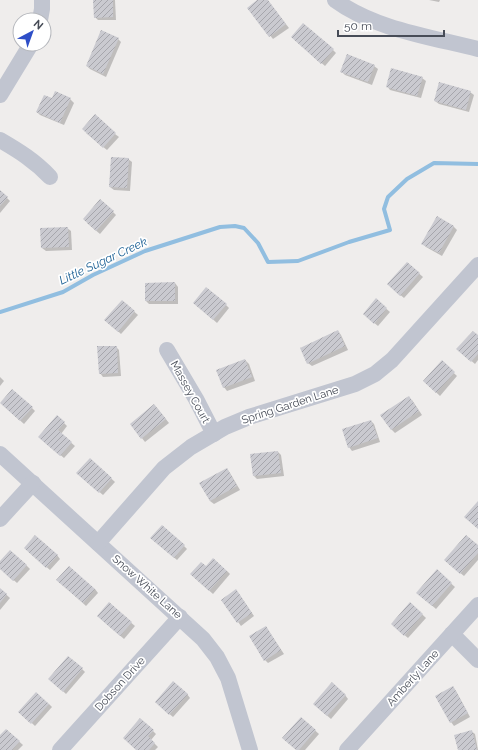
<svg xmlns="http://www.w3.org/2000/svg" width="478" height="750" viewBox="0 0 478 750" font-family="Raleway,sans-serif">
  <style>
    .shadow { fill: #0003 }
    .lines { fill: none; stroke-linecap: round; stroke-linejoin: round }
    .stream { stroke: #91bee0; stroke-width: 4 }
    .building { fill: url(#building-hatch) }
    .minor { stroke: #c1c5d0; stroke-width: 16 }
    .labels { text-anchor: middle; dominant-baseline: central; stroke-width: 3.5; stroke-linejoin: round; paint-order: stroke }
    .street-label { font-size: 11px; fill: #474c57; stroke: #fff }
    .water-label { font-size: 12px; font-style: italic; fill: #1c6094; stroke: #fff }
  </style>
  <defs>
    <pattern id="building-hatch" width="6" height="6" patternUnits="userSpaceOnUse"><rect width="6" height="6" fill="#cacad0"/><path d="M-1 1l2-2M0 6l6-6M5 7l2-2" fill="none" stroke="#a6a6ac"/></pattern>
  </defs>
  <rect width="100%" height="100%" fill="#efedec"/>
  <g class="shadow">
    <polygon points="94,0 115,0 116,20 98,20 95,17"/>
    <polygon points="259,0 267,0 289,28 273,39 248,8"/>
    <polygon points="429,0 440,0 439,2"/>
    <polygon points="118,39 121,42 106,77 90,69 87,66"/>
    <polygon points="295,40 333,50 336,53 325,66"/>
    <polygon points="374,66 378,69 372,85 345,75 341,71"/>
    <polygon points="422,78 426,81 421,98 390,90 387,86"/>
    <polygon points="470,92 474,95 469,112 439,104 435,101"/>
    <polygon points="70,99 74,103 64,125 40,115 37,112"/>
    <polygon points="86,133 115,134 119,137 107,150"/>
    <polygon points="128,159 132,162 130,191 114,190 110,187"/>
    <polygon points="0,191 10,201 0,213"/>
    <polygon points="113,212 116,215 100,234 87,223"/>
    <polygon points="453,226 457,230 442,256 426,247 423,244"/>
    <polygon points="67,228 71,231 72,250 46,251 42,248 41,229"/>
    <polygon points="407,263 423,277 404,298 392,288"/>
    <polygon points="175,283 178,287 178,304 149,304 146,301"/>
    <polygon points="376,300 390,312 378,326 367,317"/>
    <polygon points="122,301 138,315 121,334 109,323"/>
    <polygon points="226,305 229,308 217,323 198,306"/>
    <polygon points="338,331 341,335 348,350 312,366 308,363"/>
    <polygon points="478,336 478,360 475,364 461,352"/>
    <polygon points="116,347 119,350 121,376 103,377 100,373"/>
    <polygon points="245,360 249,364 255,381 227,391 224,387"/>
    <polygon points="442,362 457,376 440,396 424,381"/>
    <polygon points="0,377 4,381 0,386"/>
    <polygon points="412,400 422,415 395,433 391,429"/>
    <polygon points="4,406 32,408 35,411 24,424"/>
    <polygon points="157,408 169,423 145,442 131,424"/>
    <polygon points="371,421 374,424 380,442 352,451 349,447"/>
    <polygon points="64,423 67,426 61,434 75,446 64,458 43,440"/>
    <polygon points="278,452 281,455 284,476 257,479 254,476"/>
    <polygon points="90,459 115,482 103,495 81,476"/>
    <polygon points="227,469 230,473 240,490 214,504 210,501 201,484"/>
    <polygon points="155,541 184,546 187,549 177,560"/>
    <polygon points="478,547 478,560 464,576 448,563"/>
    <polygon points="29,552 57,555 60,559 50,570"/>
    <polygon points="0,562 26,565 30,569 17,583 0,568"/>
    <polygon points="206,567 227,571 230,574 213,594 195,578"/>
    <polygon points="437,571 455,587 436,609 421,596"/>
    <polygon points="61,583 95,589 98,593 86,606"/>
    <polygon points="0,589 10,598 0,610"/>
    <polygon points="239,594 254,616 241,626 222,600"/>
    <polygon points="410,603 426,618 408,638 395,627"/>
    <polygon points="109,604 135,626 124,639 101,619"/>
    <polygon points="266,627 284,654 268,663 265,660"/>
    <polygon points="82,669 85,672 66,694 53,682"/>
    <polygon points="453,687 456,691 470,717 454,726 451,722"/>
    <polygon points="187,694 190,698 173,717 160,706"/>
    <polygon points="345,695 348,699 331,719 317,707"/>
    <polygon points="49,704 52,707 35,726 20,712"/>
    <polygon points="301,718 319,734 305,750 297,750"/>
    <polygon points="6,730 23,745 18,750 0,750 0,737"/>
    <polygon points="153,731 156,734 151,740 158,747 155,750 137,750 127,741"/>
    <polygon points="471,731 475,734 478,750 459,750"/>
  </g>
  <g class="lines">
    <polyline class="stream" points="0,312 63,292 93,275 145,251 220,227 235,226 244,228 258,243 268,262 298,261 349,242 390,230 384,209 388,197 407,179 434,163 478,164"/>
  </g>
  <g class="building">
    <polygon points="93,0 113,0 113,17 94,18"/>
    <polygon points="257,0 268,0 286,24 269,37 247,8"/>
    <polygon points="303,23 334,49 321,64 291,37"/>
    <polygon points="101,30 119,38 103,74 86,66"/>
    <polygon points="347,54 375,65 368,82 340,72"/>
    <polygon points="391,68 423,77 417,96 386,87"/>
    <polygon points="439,82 471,91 466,110 434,101"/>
    <polygon points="55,91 71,98 60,123 36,112 44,95 52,98"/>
    <polygon points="95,114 116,133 103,148 82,129"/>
    <polygon points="111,157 129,158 127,188 109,187"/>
    <polygon points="0,190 8,197 0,206"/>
    <polygon points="100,199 114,211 96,231 83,219"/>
    <polygon points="437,216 454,226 439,253 421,244"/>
    <polygon points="68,227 69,247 41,248 40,228"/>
    <polygon points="407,262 420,273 400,296 387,284"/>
    <polygon points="175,282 175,301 145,301 145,283"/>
    <polygon points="206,287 227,304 213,320 193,303"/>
    <polygon points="376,298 387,308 374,324 363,314"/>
    <polygon points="122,300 135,311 118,332 104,320"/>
    <polygon points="338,330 345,346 307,364 300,348"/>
    <polygon points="473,331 478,335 478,354 471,362 456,349"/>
    <polygon points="97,346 117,346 118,373 99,374"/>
    <polygon points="245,359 252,377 223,388 216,370"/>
    <polygon points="442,360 455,372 436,393 423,381"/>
    <polygon points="12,389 33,407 20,421 0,403"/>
    <polygon points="409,396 419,411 391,430 380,415"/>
    <polygon points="154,404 166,419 141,439 130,424"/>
    <polygon points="57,415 65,422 58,430 72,442 60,456 38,437"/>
    <polygon points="371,420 378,438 348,448 342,429"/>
    <polygon points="278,451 281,473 253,476 250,454"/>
    <polygon points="90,458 112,478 99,493 76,473"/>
    <polygon points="227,468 237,486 210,501 199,483"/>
    <polygon points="478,501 478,529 464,517"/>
    <polygon points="162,525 185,545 174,558 150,538"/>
    <polygon points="35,535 58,555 46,568 24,548"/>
    <polygon points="466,535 478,545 478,553 460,574 444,560"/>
    <polygon points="10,550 27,565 13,581 0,569 0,561"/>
    <polygon points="213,558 227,571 209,591 190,574 201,562 206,566"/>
    <polygon points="69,566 95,589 83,603 56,580"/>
    <polygon points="437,569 452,583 432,606 416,593"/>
    <polygon points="0,588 7,594 0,603"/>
    <polygon points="236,589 252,613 237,623 221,600"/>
    <polygon points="109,602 132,622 120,636 97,616"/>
    <polygon points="410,602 423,614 404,636 391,624"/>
    <polygon points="266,626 281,650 264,661 249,636"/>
    <polygon points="68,656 83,668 63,692 48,679"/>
    <polygon points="173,681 188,694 169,715 155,702"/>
    <polygon points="332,682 346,695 327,716 313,704"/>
    <polygon points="453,686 468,713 450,723 435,696"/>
    <polygon points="36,692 49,704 31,724 18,712"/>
    <polygon points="301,717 316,730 299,750 296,750 282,738"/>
    <polygon points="140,718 154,730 148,736 155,743 149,750 136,750 123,738"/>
    <polygon points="6,729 20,741 12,750 0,750 0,735"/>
    <polygon points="472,730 477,750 458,750 454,735"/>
  </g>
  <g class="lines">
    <g class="minor">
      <path d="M335 0C374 29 431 37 478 49"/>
      <polyline points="40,20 42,9 42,0"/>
      <polyline points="0,95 31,44"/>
      <path d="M0 140C19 151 35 161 50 177"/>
      <polyline points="167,350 196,399 214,434"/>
      <polyline points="0,454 203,639 217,657 228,678 250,750"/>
      <polyline points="0,519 33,483"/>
      <polyline points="98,543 164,468 191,447 225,427 249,417 355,384 375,374 392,360 478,265"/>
      <polyline points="452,634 478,660"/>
      <polyline points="60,750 180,617"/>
      <polyline points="347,750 478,605"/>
    </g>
  </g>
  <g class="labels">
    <g class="street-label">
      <text transform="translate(190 392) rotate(61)">Massey Court</text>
      <text transform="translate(290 405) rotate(-18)">Spring Garden Lane</text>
      <text transform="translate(147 587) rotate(42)">Snow White Lane</text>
      <text transform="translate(413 678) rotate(-48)">Amberly Lane</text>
      <text transform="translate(120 684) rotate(-48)">Dobson Drive</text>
    </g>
    <g class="water-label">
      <text transform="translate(103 261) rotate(-25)">Little Sugar Creek</text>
    </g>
  </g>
  <g transform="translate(32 32) rotate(41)"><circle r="19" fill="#ffffff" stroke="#b5b7bc"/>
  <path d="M0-3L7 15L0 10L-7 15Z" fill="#2e4ec7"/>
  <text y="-6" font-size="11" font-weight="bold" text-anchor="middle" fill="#474c57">N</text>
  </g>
  <path d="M338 30v6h106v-6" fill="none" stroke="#474c57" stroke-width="2"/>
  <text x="344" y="30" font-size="12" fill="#474c57" stroke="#ffffff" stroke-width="3" paint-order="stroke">50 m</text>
</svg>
